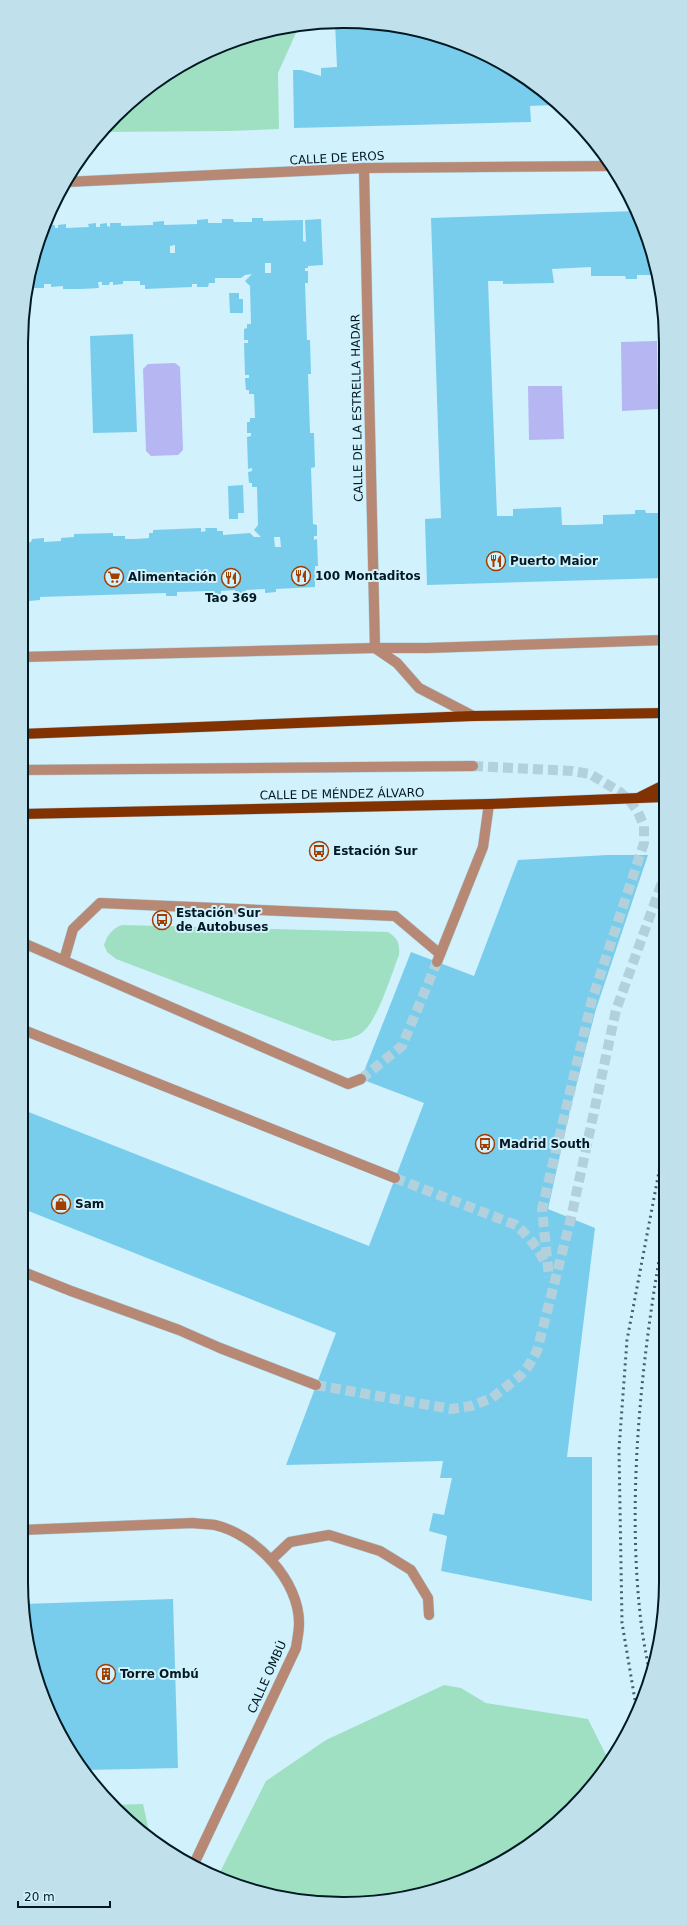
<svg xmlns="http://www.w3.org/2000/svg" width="687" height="1925" viewBox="0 0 687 1925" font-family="'DejaVu Sans',sans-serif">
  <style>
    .green { fill: #a0e0c2 }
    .water { fill: #b6b6f3 }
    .building { fill: #79cdec; fill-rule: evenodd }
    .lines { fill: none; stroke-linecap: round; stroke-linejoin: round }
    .minor-tunnel { stroke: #b2d1dc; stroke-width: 10; stroke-dasharray: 10 5; stroke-linecap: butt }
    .minor-casing { stroke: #b0ceda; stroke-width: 11 }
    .major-casing { stroke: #b0ceda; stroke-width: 11 }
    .minor { stroke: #b78874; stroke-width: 10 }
    .major { stroke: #823101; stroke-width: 10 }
    .rail { stroke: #445f69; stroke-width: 3; stroke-dasharray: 2 4; stroke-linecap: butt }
    .labels { text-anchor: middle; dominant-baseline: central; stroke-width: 4; stroke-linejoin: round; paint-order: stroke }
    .street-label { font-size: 12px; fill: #001922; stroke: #d1f1fd }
    .poi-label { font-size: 12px; font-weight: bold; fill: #001922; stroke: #d1f1fd; text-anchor: start }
    .rim { fill: none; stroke: #001922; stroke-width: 2 }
  </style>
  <rect width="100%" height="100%" fill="#d1f1fd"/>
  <g class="green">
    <polygon points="300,24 278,73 279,129 229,131 102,132 131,101 182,64 240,38"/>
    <path d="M122 925 388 932C398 938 400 944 399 955 391 975 377 1024 360 1034 352 1039 342 1040 333 1041L116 959 107 952 104 945C107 935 113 928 122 925Z"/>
    <polygon points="444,1685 461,1688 486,1703 588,1719 610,1763 572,1809 523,1850 427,1893 365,1903 302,1901 218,1876 266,1781 326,1740"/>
    <polygon points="143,1804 151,1840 112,1805"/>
  </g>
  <g class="water">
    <polygon points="657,341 658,409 622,411 621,342"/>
    <polygon points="175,363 180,367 183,450 178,455 151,456 146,451 143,369 148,364"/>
    <polygon points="528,386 562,386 564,439 529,440"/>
  </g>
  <g class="building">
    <polygon points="342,22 439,37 505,64 554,105 530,106 531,122 294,128 293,70 301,70 321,76 321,68 337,67 335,23"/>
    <polygon points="636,211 655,275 637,275 637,279 626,279 625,276 591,276 591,267 552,269 554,283 503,284 503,281 488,281 497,516 513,516 513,509 561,507 562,525 576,525 603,524 603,515 635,514 635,510 645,510 646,513 664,513 664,578 427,585 425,519 441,518 431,218"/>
    <path d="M252 218H263V221L303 220V241L306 242 305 220 321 219 323 265 308 266V268H305V271H308V283H305L307 340H310L311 374H308L310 433H314L315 467 311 468 313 524 317 525V536H314V540L317 539 318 566H315V587L276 589V592L265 593V589L246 590V593L235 594V590L221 591V594L210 595V591L177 592V596H166V593L40 597V600L29 601V597L21 598V543L31 542 32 539 44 538V542L61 541V538L74 537V534L113 533V536H125V539H136L149 538V533H153V530L201 528V532L206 531 205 528H217V531H223V535L250 533 254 537H261L254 530 258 525 257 487H252V483H249L248 472 252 471V468L248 469 247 437 251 436V433H247V422H250V418H255L254 394H249V390H246L245 378H249V375H245L244 343H248V340H244V329L247 328V324H251L250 286 245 281 252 274 245 275 241 278H215V283H209L208 287H197V284H192V287L145 289V285H140V281H123V284L113 285V282H110L109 285H102V282H98L99 288 82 289H63V286L51 287V284H44V288H33V290H28L32 260 44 229H48L49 225H55V228H58V225L66 224V228L89 227 88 224 96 223V227H100V224L107 223V226L110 227V223H121V226L151 225H153V222L164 221V225L197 224V220L208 219V223H222V219H233L234 222H252ZM175 245V253H170V246ZM265 263H271V273H265ZM274 537H280L281 547H275Z"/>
    <polygon points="229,293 239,293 239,299 243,299 243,313 230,313"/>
    <polygon points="133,334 137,432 93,433 90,336"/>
    <polygon points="243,485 244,513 238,513 238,519 229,519 228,486"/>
    <polygon points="607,855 648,855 596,1009 570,1110 548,1209 595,1228 567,1457 592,1457 592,1601 441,1571 447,1536 429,1531 433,1513 444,1515 452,1478 440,1478 443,1461 286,1465 336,1333 21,1208 21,1109 369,1246 424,1103 361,1079 411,952 474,976 518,860"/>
    <polygon points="173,1599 178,1768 86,1770 45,1705 27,1644 23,1604"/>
  </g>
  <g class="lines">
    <g class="minor-tunnel">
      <polyline points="473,766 572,771 590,774 620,792 630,801 638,812 644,826 644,843 592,1000 542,1209 549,1277"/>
      <polyline points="361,1079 402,1046 437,962"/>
      <path d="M395 1178 516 1225C528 1236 537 1246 544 1261"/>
      <polyline points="316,1385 451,1409 471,1406 492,1398 521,1375 529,1365 537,1351 571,1218 616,1010 664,877"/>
    </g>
    <g class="minor-casing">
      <g id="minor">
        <polyline points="364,168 375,648 397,663 419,688 473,716"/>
        <polyline points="66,182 364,168 610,166"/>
        <polyline points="21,657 375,648 427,648 664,640"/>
        <polyline points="21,770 473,766"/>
        <polyline points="21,942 348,1084 361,1079"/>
        <polyline points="64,960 73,929 100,903 395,916 440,954"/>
        <polyline points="437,962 483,847 489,804"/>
        <polyline points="21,1029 395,1178"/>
        <polyline points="21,1271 71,1291 179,1330 220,1348 316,1385"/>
        <path d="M21 1530 193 1523C200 1524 208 1524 215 1525 255 1534 300 1581 299 1624 299 1632 297 1640 296 1648L193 1866"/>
        <polyline points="271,1560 290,1542 329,1535 380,1551 411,1570 428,1598 429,1615"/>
      </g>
    </g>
    <g class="major-casing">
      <g id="major">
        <polyline points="21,734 473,716 664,713"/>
        <polyline points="640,797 664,785"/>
        <polyline points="21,814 489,804 664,797"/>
      </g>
    </g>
    <use href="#minor" class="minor"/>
    <use href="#major" class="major"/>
    <g class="rail">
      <path d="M650 1676C647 1658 643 1640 641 1622 626 1496 642 1351 665 1226"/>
      <polyline points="636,1706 622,1623 619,1449 627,1340 665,1140"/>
    </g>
  </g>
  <defs>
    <g id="restaurant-ring" transform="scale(1)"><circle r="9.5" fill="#d1f1fd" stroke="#a13e00" stroke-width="1.5"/><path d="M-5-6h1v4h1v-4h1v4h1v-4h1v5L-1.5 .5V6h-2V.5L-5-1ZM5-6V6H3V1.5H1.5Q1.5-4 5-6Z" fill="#a13e00"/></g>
    <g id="supermarket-ring" transform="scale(1)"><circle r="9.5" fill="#d1f1fd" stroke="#a13e00" stroke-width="1.5"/><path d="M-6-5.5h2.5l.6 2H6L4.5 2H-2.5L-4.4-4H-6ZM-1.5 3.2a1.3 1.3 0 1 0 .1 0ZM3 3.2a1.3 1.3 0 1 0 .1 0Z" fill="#a13e00"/></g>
    <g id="bus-ring" transform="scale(1)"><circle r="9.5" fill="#d1f1fd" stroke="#a13e00" stroke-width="1.5"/><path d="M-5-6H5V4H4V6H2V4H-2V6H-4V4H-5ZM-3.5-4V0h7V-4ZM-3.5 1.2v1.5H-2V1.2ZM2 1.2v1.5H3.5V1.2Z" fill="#a13e00"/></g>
    <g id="shop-ring" transform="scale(1)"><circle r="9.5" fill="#d1f1fd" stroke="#a13e00" stroke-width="1.5"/><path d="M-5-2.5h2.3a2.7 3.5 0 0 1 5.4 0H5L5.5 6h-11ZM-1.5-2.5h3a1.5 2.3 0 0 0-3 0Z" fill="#a13e00"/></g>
    <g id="building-ring" transform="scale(1)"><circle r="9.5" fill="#d1f1fd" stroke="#a13e00" stroke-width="1.5"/><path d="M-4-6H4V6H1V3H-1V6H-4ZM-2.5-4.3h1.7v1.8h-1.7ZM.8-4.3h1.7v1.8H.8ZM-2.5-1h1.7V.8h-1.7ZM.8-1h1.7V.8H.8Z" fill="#a13e00"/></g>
  </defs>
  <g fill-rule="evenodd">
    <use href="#restaurant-ring" x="496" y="561"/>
    <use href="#restaurant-ring" x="301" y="576"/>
    <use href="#supermarket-ring" x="114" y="577"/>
    <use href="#restaurant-ring" x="231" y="578"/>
    <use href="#bus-ring" x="319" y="851"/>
    <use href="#bus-ring" x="162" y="920"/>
    <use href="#bus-ring" x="485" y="1144"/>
    <use href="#shop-ring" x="61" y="1204"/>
    <use href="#building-ring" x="106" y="1674"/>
  </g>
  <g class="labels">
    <g class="street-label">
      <text transform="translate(337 158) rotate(-3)">CALLE DE EROS</text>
      <text transform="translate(357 408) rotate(-91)">CALLE DE LA ESTRELLA HADAR</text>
      <text transform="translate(342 794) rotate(-1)">CALLE DE MÉNDEZ ÁLVARO</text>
      <text transform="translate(267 1677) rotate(-66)">CALLE OMBÚ</text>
    </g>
    <g class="poi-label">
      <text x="510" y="561">Puerto Maior</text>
      <text x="315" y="576">100 Montaditos</text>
      <text x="128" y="577">Alimentación</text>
      <text x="231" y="598" text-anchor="middle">Tao 369</text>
      <text x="333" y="851">Estación Sur</text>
      <text x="176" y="913">Estación Sur<tspan x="176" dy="14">de Autobuses</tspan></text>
      <text x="499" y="1144">Madrid South</text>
      <text x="75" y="1204">Sam</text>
      <text x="120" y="1674">Torre Ombú</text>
    </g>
  </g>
  <path d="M0 0H687V1925H0ZM343 28H344A315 315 0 0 1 659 343V1582A315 315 0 0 1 344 1897H343A315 315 0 0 1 28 1582V343A315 315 0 0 1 343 28Z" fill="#c0e0eb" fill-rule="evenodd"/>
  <path class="rim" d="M343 28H344A315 315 0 0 1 659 343V1582A315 315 0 0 1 344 1897H343A315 315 0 0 1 28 1582V343A315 315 0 0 1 343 28Z"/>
  <path d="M18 1901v6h92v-6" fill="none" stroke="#001922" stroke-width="2"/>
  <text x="24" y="1901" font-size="12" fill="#001922" stroke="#d1f1fd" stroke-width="3" paint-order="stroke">20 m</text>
</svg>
